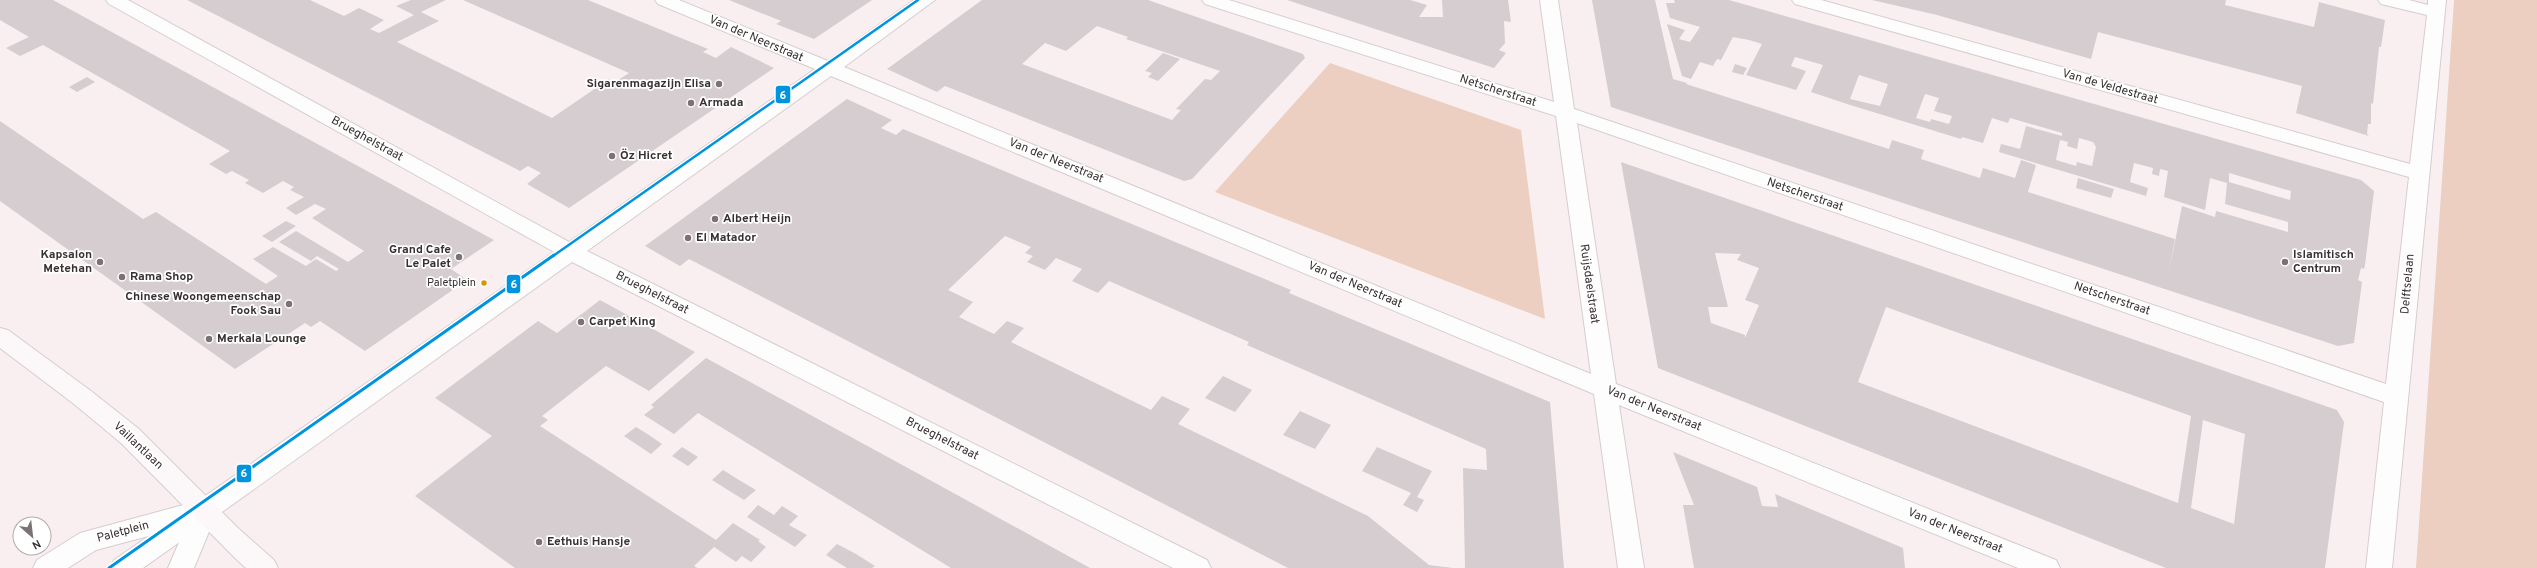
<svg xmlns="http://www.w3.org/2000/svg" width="2537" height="568" viewBox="0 0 2537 568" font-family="Overpass,sans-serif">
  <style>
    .green { fill: #eccfc0 }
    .building { fill: #d6cdd1; fill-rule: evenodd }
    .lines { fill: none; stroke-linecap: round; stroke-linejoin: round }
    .lane-casing { stroke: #d6cdcf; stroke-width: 2 }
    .street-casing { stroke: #d6cdcf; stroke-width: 2 }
    .secondary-casing { stroke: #d6cdcf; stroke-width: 2 }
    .lane { fill: #fefdfd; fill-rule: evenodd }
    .street { fill: #fefdfd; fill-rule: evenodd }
    .secondary { fill: #fcf8f9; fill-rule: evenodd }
    .tram-1-far1-casing { stroke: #fff; stroke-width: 5 }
    .tram-1-casing { stroke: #fff; stroke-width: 6 }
    .tram-1-far1 { stroke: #0093de; stroke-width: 2.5 }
    .tram-1 { stroke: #0093de; stroke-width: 3 }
    .poi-dot { fill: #7c7274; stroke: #fff; stroke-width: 1.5 }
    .bus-dot { fill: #da9407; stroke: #fff; stroke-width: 1.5 }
    .labels { text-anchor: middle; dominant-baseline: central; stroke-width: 3.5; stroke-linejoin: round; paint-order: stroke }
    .bus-label { font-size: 11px; fill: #382f30; stroke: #fff; text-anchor: end }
    .street-label { font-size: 12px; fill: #382f30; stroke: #fff }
    .poi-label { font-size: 12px; font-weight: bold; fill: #382f30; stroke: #fff; text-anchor: start }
    .line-badge { stroke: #fff; stroke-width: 1.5 }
    .badge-label { font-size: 11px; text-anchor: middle; font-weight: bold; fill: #fff }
  </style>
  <rect width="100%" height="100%" fill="#f9eff1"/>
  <g class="green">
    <polygon points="2454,0 2537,0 2537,568 2416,568"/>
    <polygon points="1330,63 1521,130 1545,319 1215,192"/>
  </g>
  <g class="building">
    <polygon points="0,0 53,0 494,240 451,269 467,280 365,351 320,321 311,327 305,323 235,369 0,201 0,121 143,219 156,212 266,284 278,276 253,259 273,247 306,266 316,259 336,271 339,269 317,256 311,261 279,242 296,231 348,262 364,251 312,218 326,209 315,204 296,215 286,208 304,197 290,190 294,187 283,181 263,193 245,183 249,180 232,171 226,174 209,164 230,151 43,45 20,56 6,48 29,37 0,20"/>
    <polygon points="187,0 310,0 344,16 359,8 384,20 370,29 379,33 414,15 396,6 411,0 446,0 421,12 439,21 397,42 552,118 609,79 615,82 629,73 463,0 588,0 708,49 703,52 716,58 731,47 774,68 569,208 527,184 541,173 528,166 520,171"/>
    <polygon points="729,0 872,0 814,39 776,24 781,21"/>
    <path d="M982 0H1148L1303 54 1305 58 1192 179 1184 181 945 86 937 92 887 69ZM1097 26 1128 37 1126 39 1220 71 1211 80 1205 79 1176 109 1181 110 1172 120 1022 64 1045 43 1066 51Z"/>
    <polygon points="1287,0 1410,0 1427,5 1419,17 1443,17 1442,0 1508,0 1511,22 1504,21 1505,43 1499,50 1506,53 1494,68"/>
    <path d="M1592 0H1655L1673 79 1687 83 1686 84 1889 149 1892 140 1924 150 1921 159 1980 178 1983 168 2015 178 2021 160 2036 165 2028 192 2175 239 2168 277 2182 206 2215 217 2216 211 2288 232V222L2225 204 2227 183 2210 178 2205 210 2164 197 2168 171 2160 169 2159 176 2152 174 2153 168 2134 163 2130 182 2148 188 2146 196 1999 152 2001 144 2020 149 2026 126 2062 136V133L2010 118 2008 123 1992 118 1983 143 1962 137 1961 139 1847 104 1811 92 1823 65 1795 57 1791 66 1806 71 1796 90 1746 75 1762 44 1749 40 1733 37 1721 60 1717 59 1713 66 1700 62 1691 79 1682 76 1667 24 1685 30 1679 39 1690 42 1700 27 1670 18 1666 3H1675L1674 0H1729L2361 180 2374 191 2365 265 2364 269 2361 268 2358 280 2362 282 2354 343 2338 346 1611 107ZM1859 75 1888 84 1880 106 1850 99ZM1925 94 1939 98 1934 111 1952 116 1949 124 1931 119 1930 122 1916 118ZM2079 138 2093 142 2096 147 2092 166 2077 162 2076 166 2056 160 2060 140 2068 142 2067 146 2077 149ZM2229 173 2291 191 2290 200 2229 182Z"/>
    <polygon points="1872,0 2226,0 2225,5 2314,27 2319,2 2385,20 2381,47 2379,47 2373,104 2371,103 2371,124 2368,124 2367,134 2369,136 2296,113 2302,86 2098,32 2091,59 1937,15"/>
    <polygon points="1163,53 1180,59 1158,81 1148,77 1152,73 1145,71"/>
    <polygon points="1735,64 1747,68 1743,75 1732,72"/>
    <polygon points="87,77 95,82 77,92 69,87"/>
    <polygon points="847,99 892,120 881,128 896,135 903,129 1291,290 1289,293 1550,402 1564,568 1465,568 1463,468 1487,470 1486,449 1247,345 1249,342 1109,281 1098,293 1072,281 1082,269 1056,258 1045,270 1027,262 1033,256 1025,253 1031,247 1005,236 948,290 973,302 959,317 994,334 1007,321 1024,328 1011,342 1151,410 1162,396 1190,409 1178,424 1368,516 1429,565 1453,568 1288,568 689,259 680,266 645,246"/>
    <path d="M1621 162 2337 410 2344 422 2325 568H2166L1658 368ZM1715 253 1741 254 1737 260 1759 268 1745 300 1759 305 1745 338V335L1711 323 1708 307H1728ZM1886 307 2191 416 2178 503 1858 382ZM2203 420 2245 434 2234 524 2191 508Z"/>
    <polygon points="2078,178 2114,189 2111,198 2076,188"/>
    <polygon points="286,221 296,226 272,242 262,236"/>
    <polygon points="600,300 695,352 649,391 606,366 542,416 548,420 540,426 716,540 733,523 760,540 758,541 766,547 751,562 742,556 736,562 714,547 694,566 697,568 515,568 415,496 492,436 435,398 538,321 557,333"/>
    <polygon points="706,358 928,479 1090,568 951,568 698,413 674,434 644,415 654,407 651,405"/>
    <polygon points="1223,376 1252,390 1235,412 1205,398"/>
    <polygon points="1300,411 1331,425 1315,449 1283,435"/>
    <polygon points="636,427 649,435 662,444 651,454 624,436"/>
    <polygon points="682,447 698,457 688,466 672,456"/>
    <polygon points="1377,447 1432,471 1417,497 1424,500 1417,512 1403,505 1411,493 1362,471"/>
    <polygon points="1673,452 1757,487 1762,506 1778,507 1775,494 1903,548 1905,568 1694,568 1683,505 1694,505"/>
    <polygon points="723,470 739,480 756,490 744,500 712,480"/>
    <polygon points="758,505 774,515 782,506 798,516 789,525 807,535 795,547 747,517"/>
    <polygon points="837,544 856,554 875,566 872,568 847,568 826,555"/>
  </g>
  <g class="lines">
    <g class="lane-casing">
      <polygon id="lane" points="203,502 212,505 215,512 212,519 143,568 110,568 114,560 194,505"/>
    </g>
    <g class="street-casing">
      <polygon id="street" points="106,0 128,0 569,242 815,69 658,4 655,0 679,0 828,61 914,0 935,0 844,67 1591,374 1556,116 1205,4 1202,0 1229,0 1554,102 1540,0 1558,0 1574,109 2386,384 2409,177 1795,4 1792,0 1821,0 2410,164 2427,15 2381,4 2378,0 2409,0 2428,5 2428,0 2446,0 2392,568 2366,568 2384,402 1577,123 1616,384 2056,560 2060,568 2018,568 1619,405 1644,568 1618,568 1594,394 831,76 587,251 1207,560 1211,568 1173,568 572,262 215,517 194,568 168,568 186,526 96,550 68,568 33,568 37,560 80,533 198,501 554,252 109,4"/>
    </g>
    <g class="secondary-casing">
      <polygon id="secondary" points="0,328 8,330 91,391 139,429 239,529 274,560 278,568 246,568 238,561 121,443 74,404 0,348"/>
    </g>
    <use href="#lane" class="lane"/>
    <use href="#street" class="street"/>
    <use href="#secondary" class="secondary"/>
    <g class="tram-1-far1-casing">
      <polyline id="tram-1-far1" points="553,256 918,0"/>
    </g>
    <g class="tram-1-casing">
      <polyline id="tram-1" points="109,568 554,255"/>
    </g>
    <use href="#tram-1-far1" class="tram-1-far1"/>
    <use href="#tram-1" class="tram-1"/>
  </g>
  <g class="poi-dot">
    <circle cx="719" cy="84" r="4"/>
    <circle cx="691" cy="103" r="4"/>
    <circle cx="612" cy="156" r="4"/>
    <circle cx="715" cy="219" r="4"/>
    <circle cx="688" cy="238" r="4"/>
    <circle cx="459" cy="257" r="4"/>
    <circle cx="100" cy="262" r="4"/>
    <circle cx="2285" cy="262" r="4"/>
    <circle cx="122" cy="277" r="4"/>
    <circle cx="289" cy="304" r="4"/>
    <circle cx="581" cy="322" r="4"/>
    <circle cx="209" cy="339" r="4"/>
    <circle cx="539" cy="542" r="4"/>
  </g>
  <circle class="bus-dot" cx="484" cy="283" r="3.5"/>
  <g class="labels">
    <g class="bus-label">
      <text x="476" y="283">Paletplein</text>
    </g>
    <g class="street-label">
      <text transform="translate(756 39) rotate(23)">Van der Neerstraat</text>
      <text transform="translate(2110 87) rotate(16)">Van de Veldestraat</text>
      <text transform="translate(1498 91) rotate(18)">Netscherstraat</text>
      <text transform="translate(367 139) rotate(29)">Brueghelstraat</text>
      <text transform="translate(1056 161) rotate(22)">Van der Neerstraat</text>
      <text transform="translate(1805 195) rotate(19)">Netscherstraat</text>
      <text transform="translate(1589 284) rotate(82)">Ruijsdaelstraat</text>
      <text transform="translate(2408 284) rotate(-85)">Delftselaan</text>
      <text transform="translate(1355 285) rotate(23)">Van der Neerstraat</text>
      <text transform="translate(652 293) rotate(27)">Brueghelstraat</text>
      <text transform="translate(2112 299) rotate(19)">Netscherstraat</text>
      <text transform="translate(1654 409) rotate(22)">Van der Neerstraat</text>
      <text transform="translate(942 439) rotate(27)">Brueghelstraat</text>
      <text transform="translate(138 446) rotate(43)">Vaillantlaan</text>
      <text transform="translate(1955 531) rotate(22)">Van der Neerstraat</text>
      <text transform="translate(123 532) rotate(-15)">Paletplein</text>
    </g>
    <g class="poi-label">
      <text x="711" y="84" text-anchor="end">Sigarenmagazijn Elisa</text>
      <text x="699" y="103">Armada</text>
      <text x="620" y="156">Öz Hicret</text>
      <text x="723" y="219">Albert Heijn</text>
      <text x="696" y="238">El Matador</text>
      <text x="451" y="250" text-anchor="end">Grand Cafe<tspan x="451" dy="14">Le Palet</tspan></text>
      <text x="92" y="255" text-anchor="end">Kapsalon<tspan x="92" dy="14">Metehan</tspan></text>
      <text x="2293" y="255">Islamitisch<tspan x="2293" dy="14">Centrum</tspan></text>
      <text x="130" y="277">Rama Shop</text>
      <text x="281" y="297" text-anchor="end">Chinese Woongemeenschap<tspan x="281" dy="14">Fook Sau</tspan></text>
      <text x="589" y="322">Carpet King</text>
      <text x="217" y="339">Merkala Lounge</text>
      <text x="547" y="542">Eethuis Hansje</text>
    </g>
  </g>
  <g class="line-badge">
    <rect x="775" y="85" width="16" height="19" rx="4" fill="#0093de"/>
    <rect x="506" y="274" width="15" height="20" rx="4" fill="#0093de"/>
    <rect x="236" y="464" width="16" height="19" rx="4" fill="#0093de"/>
  </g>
  <g class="badge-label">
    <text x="783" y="99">6</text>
    <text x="514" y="288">6</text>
    <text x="244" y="477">6</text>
  </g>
  <g transform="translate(32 536) rotate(152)"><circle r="19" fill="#ffffff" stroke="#afacac"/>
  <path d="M0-3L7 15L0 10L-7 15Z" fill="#7c7274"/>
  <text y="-6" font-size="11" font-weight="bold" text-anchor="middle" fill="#382f30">N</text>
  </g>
</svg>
